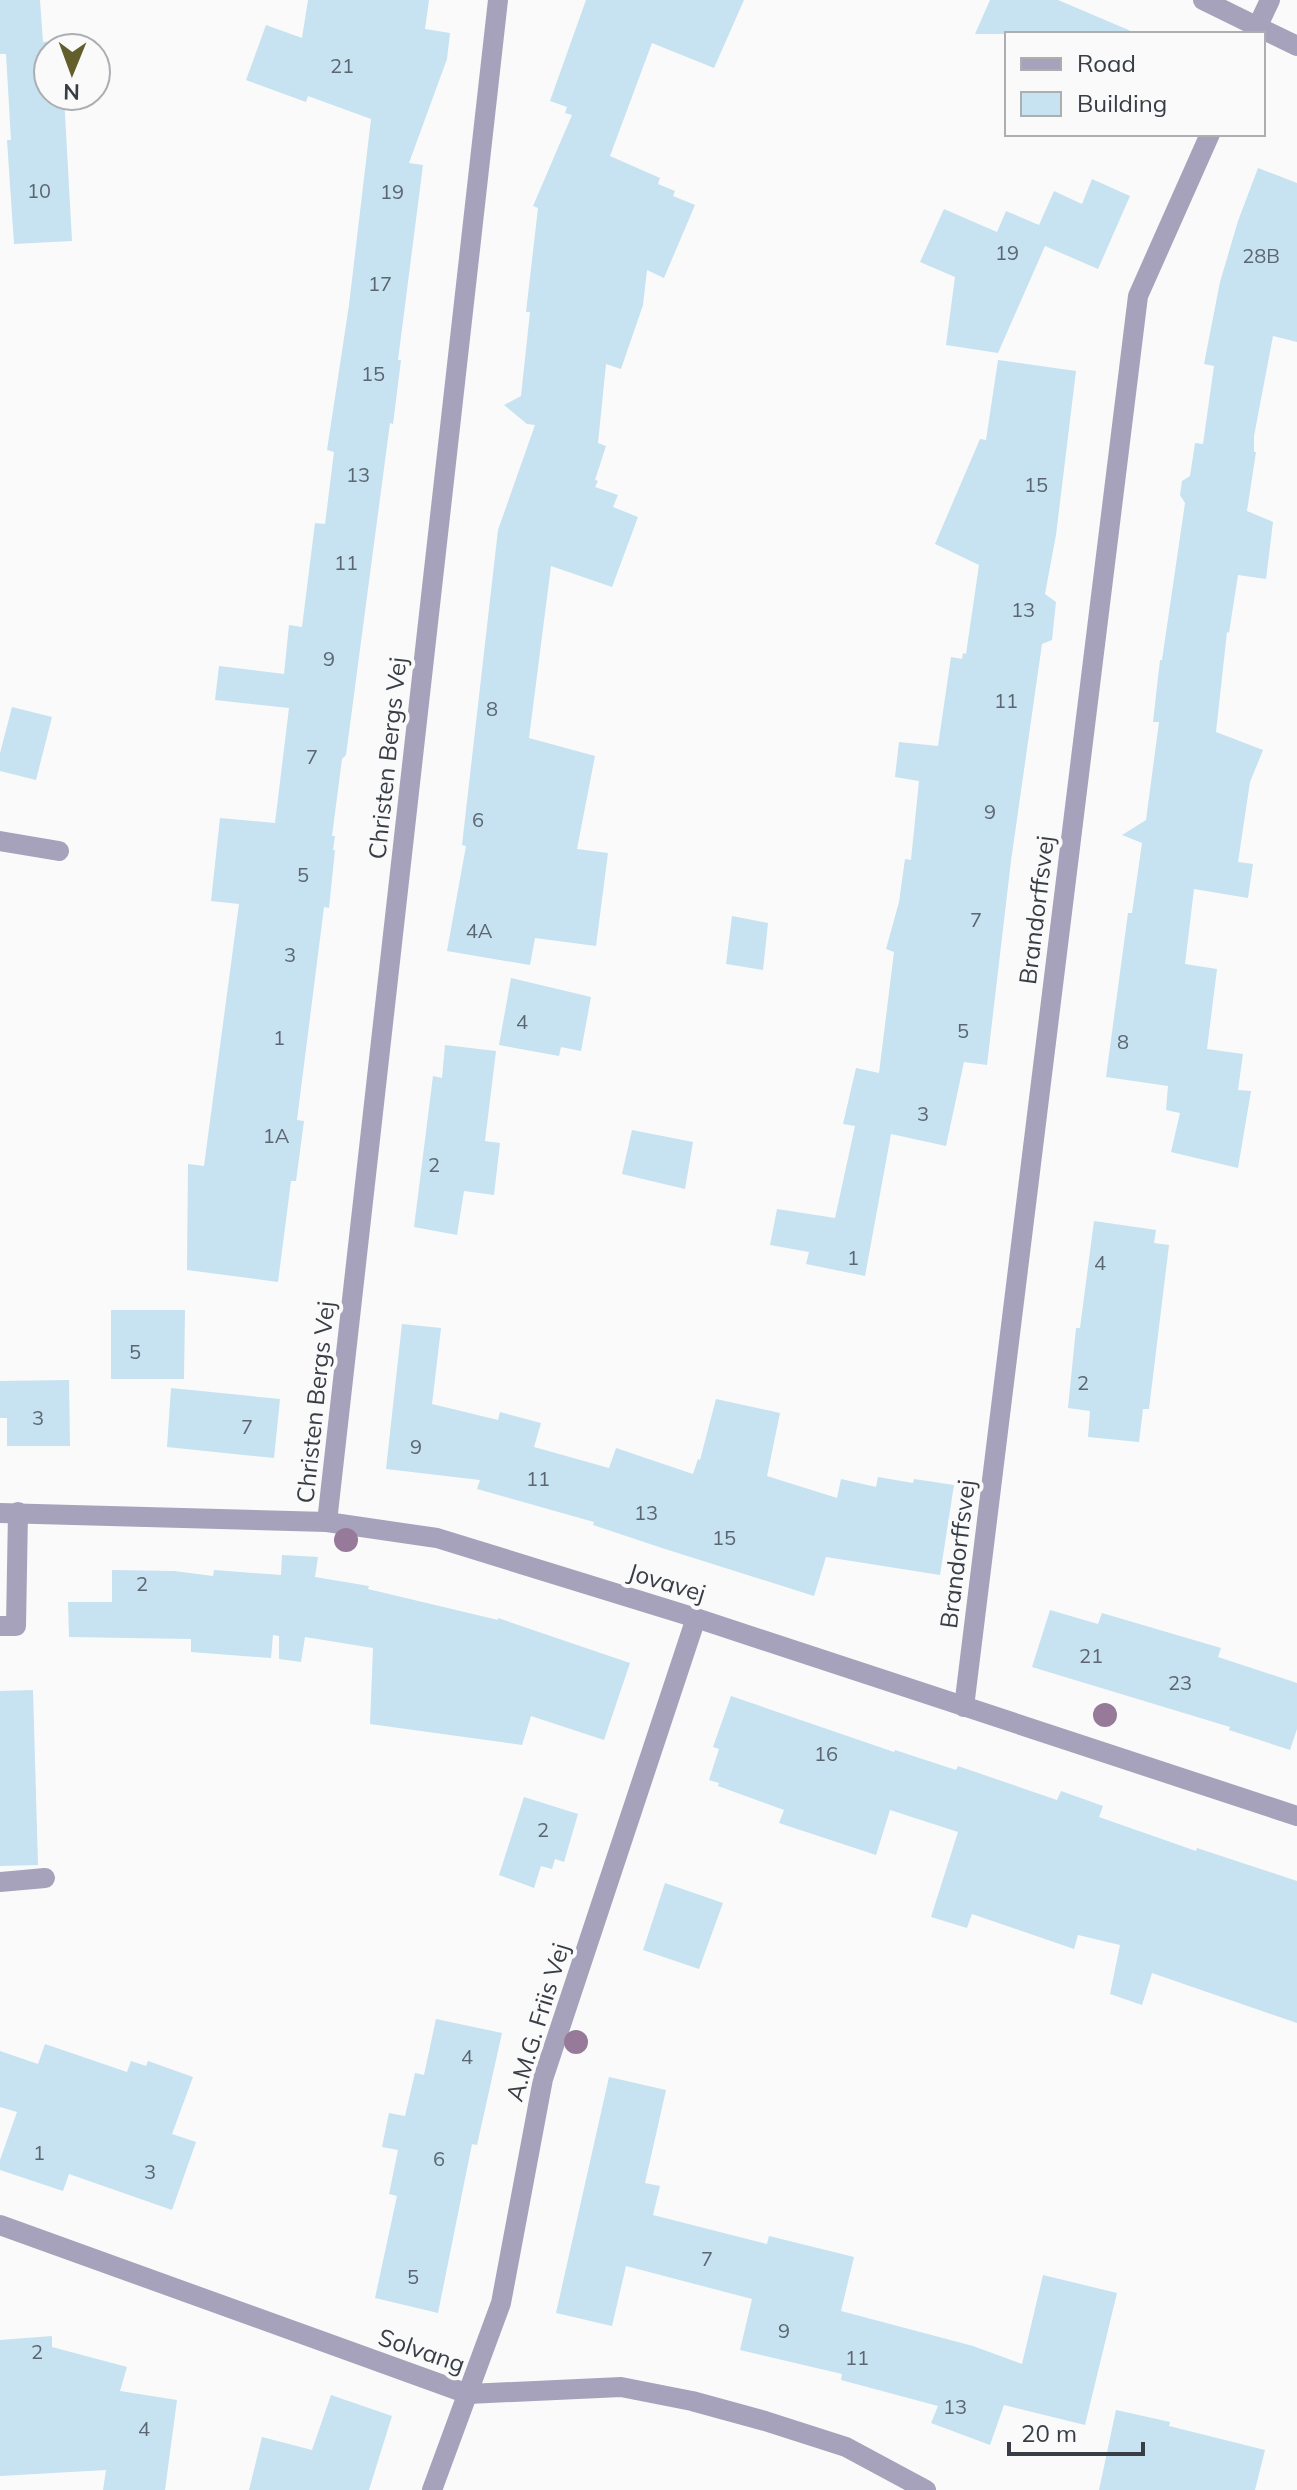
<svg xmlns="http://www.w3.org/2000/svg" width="1297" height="2490" viewBox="0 0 1297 2490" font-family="Mulish,sans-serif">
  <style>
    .building { fill: #c7e2f1 }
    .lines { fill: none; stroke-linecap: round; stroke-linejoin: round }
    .minor { stroke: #a6a2bb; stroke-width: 20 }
    .tree { fill: #977a9a }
    .labels { text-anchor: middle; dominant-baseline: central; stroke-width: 8; stroke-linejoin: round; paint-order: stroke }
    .number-label { font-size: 20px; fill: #5c6671 }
    .street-label { font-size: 24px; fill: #383d46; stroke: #fafafa }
  </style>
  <rect width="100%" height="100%" fill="#fafafa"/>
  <g class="building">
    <polygon points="0,0 40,0 43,42 61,40 62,48 48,48 48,96 64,96 72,241 14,244 7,140 11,140 6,54 0,54"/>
    <polygon points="308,0 429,0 425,29 450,33 447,59 409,163 423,165 398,360 401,360 393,424 390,423 346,755 342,759 332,836 335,836 333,850 335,850 329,908 324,907 297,1120 304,1121 296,1181 291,1181 278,1282 187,1270 188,1164 204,1166 239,904 211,901 220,818 275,823 289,708 215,700 219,666 284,674 289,625 302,627 315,523 325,524 334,452 327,450 349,305 371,119 308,96 306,102 246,80 266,25 302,38"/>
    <polygon points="586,0 744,0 714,68 652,43 610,156 660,178 658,184 675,191 673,196 695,205 664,278 647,270 643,305 621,369 606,364 598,443 606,446 595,480 598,481 595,487 618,495 613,507 638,517 612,587 551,566 529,738 595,756 577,849 608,853 596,946 535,938 530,965 447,951 466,846 462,845 498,530 535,425 527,424 504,405 521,396 530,312 526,312 538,208 533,206 572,115 565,113 567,107 550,101"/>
    <polygon points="990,0 1058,0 1138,34 975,34"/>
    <polygon points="1258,168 1297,183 1297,342 1273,336 1254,436 1254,452 1256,452 1247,511 1273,522 1266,579 1238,575 1229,633 1227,632 1216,732 1263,750 1250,782 1238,862 1253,864 1248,898 1194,889 1185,964 1217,969 1207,1049 1243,1054 1238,1090 1251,1091 1238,1168 1171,1152 1180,1113 1166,1110 1168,1086 1106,1077 1128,913 1132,913 1142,843 1122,835 1146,820 1159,722 1153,722 1160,660 1162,660 1185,503 1180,495 1182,481 1190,476 1195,443 1203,444 1214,366 1204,364 1220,282 1238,221"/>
    <polygon points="1092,179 1130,196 1098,269 1045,246 998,353 946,345 955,277 920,262 944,209 997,232 1006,211 1039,225 1054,191 1082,204"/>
    <polygon points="998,360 1076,371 1056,535 1045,594 1056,602 1052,640 1042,644 1011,861 987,1065 964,1062 946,1146 891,1134 865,1276 806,1264 809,1252 770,1245 777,1209 835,1218 855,1126 843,1124 856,1068 879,1073 894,952 886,949 899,902 905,859 911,860 919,781 895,777 899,742 938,746 951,657 962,659 963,653 966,654 979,565 935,544 980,439 986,440"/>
    <polygon points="12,707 52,717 36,780 0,771 0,753"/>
    <polygon points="732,916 768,923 763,970 726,964"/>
    <polygon points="511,978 591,997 581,1051 561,1047 559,1056 499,1045"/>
    <polygon points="445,1045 496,1051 485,1141 500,1143 494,1195 464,1191 457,1235 414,1227 433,1076 442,1078"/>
    <polygon points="632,1130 693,1142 685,1189 622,1174"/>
    <polygon points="1094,1221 1156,1230 1154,1243 1169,1245 1149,1409 1143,1409 1139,1442 1088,1437 1090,1411 1068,1408 1076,1328 1080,1328"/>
    <polygon points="111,1310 185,1310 184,1379 111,1379"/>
    <polygon points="402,1324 441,1328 432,1404 498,1420 500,1412 541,1423 534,1447 609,1468 616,1448 693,1474 698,1459 700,1460 716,1399 780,1413 767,1476 837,1498 841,1479 876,1487 878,1477 913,1483 914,1479 954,1485 940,1575 826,1557 814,1596 662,1548 593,1525 594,1522 477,1489 480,1480 386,1469"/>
    <polygon points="69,1380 70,1446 7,1446 7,1418 0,1418 0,1381"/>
    <polygon points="171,1388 280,1399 274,1458 167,1447"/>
    <polygon points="282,1555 318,1557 315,1577 369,1586 368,1589 498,1620 498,1618 630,1663 604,1740 531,1716 522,1745 370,1724 373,1648 305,1637 301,1662 279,1659 279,1636 273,1635 271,1658 191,1652 191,1639 69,1637 68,1602 112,1602 112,1570 174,1571 213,1576 214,1570 281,1575"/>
    <polygon points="1050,1610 1098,1624 1102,1613 1221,1648 1218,1657 1297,1683 1297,1729 1290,1750 1229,1730 1230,1727 1032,1667"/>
    <polygon points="33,1690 38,1865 0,1866 0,1691"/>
    <polygon points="731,1696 894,1752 895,1750 956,1770 958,1766 1057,1800 1061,1791 1103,1806 1099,1817 1196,1851 1197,1848 1297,1881 1297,2023 1152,1973 1142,2005 1110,1994 1120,1945 1078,1935 1074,1949 972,1914 967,1928 931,1917 958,1832 890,1810 876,1855 779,1823 784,1810 718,1786 719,1783 709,1780 719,1749 713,1747"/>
    <polygon points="524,1797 578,1814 564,1862 555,1859 552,1869 541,1866 534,1888 499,1875"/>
    <polygon points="665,1883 723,1903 699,1969 643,1950"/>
    <polygon points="436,2019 502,2033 477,2145 472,2144 438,2313 375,2298 397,2196 389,2194 398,2150 382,2147 389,2113 405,2116 415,2073 424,2075"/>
    <polygon points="45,2044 127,2072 131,2061 146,2066 148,2061 193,2077 172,2134 196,2142 172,2210 69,2174 63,2191 0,2170 0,2160 17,2112 0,2107 0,2051 38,2064"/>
    <polygon points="609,2077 666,2090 645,2183 660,2186 653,2215 767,2244 769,2236 854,2257 841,2311 973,2346 1022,2364 1043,2275 1117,2293 1085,2425 1004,2405 990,2445 931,2423 938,2406 841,2380 842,2374 740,2350 752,2299 626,2266 612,2326 556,2313"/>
    <polygon points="52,2336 52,2347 127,2367 120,2391 177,2400 165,2490 103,2490 106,2470 0,2476 0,2340"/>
    <polygon points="331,2395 392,2416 369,2490 249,2490 262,2437 312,2450"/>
    <polygon points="1116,2410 1170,2422 1169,2426 1265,2450 1255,2490 1099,2490"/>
  </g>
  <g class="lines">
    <g class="minor">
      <polyline points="1203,0 1297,46"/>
      <polyline points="1254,34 1270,0"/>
      <polyline points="0,841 59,851"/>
      <polyline points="0,1513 327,1522 437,1538 696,1618 1297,1816"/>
      <polyline points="327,1522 498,0"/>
      <polyline points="0,1626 16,1626 18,1512"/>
      <polyline points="964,1707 1138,296 1210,134"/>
      <polyline points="0,1882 45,1878"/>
      <polyline points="0,2225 468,2394 621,2387 692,2401 765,2421 846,2447 926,2490"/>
      <polyline points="432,2490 501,2303 543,2079 696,1618"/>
    </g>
  </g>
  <g class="tree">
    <circle cx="346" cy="1540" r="12"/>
    <circle cx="1105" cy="1715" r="12"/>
    <circle cx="576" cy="2042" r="12"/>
  </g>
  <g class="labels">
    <g class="number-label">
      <text x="342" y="65">21</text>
      <text x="39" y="190">10</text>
      <text x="392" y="191">19</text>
      <text x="1007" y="252">19</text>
      <text x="1261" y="255">28B</text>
      <text x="380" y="283">17</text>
      <text x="373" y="373">15</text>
      <text x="358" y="474">13</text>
      <text x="1036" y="484">15</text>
      <text x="346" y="562">11</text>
      <text x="1023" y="609">13</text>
      <text x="329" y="658">9</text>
      <text x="1006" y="700">11</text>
      <text x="492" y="708">8</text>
      <text x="312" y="756">7</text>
      <text x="990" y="811">9</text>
      <text x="478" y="819">6</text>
      <text x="303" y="874">5</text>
      <text x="976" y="919">7</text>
      <text x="479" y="930">4A</text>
      <text x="290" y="954">3</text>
      <text x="522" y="1021">4</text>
      <text x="963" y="1030">5</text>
      <text x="279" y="1037">1</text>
      <text x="1123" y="1041">8</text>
      <text x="923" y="1113">3</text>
      <text x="276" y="1135">1A</text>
      <text x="434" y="1164">2</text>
      <text x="853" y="1257">1</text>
      <text x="1100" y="1262">4</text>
      <text x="135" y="1351">5</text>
      <text x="1083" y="1382">2</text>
      <text x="38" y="1417">3</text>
      <text x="247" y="1426">7</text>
      <text x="416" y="1446">9</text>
      <text x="538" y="1478">11</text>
      <text x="646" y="1512">13</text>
      <text x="724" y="1537">15</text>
      <text x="142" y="1583">2</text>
      <text x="1091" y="1655">21</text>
      <text x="1180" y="1682">23</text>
      <text x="826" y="1753">16</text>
      <text x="543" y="1829">2</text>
      <text x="467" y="2056">4</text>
      <text x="39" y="2152">1</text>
      <text x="439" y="2158">6</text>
      <text x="150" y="2171">3</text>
      <text x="707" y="2258">7</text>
      <text x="413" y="2276">5</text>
      <text x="784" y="2330">9</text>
      <text x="37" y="2351">2</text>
      <text x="857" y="2357">11</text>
      <text x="955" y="2406">13</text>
      <text x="144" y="2428">4</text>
    </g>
    <g class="street-label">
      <text transform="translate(387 758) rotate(-84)">Christen Bergs Vej</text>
      <text transform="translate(1036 910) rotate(-83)">Brandorffsvej</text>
      <text transform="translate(315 1402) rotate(-84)">Christen Bergs Vej</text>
      <text transform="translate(957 1554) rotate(-83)">Brandorffsvej</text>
      <text transform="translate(667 1582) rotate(17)">Jovavej</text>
      <text transform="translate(537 2022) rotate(-73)">A.M.G. Friis Vej</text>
      <text transform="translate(422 2350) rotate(19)">Solvang</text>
    </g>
  </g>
  <rect x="1005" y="32" width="260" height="104" fill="#fafafa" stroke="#acaeb2" stroke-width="2"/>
  <rect x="1021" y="58" width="40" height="12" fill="#a6a2bb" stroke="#acaeb2" stroke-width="2"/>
  <text x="1077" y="72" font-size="24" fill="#383d46">Road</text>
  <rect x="1021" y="92" width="40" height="24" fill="#c7e2f1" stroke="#acaeb2" stroke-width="2"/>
  <text x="1077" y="112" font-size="24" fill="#383d46">Building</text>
  <g transform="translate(72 72) rotate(181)"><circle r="38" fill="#fafafa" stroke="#acaeb2" stroke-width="2"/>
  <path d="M0-6L14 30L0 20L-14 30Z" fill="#635f2c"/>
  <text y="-12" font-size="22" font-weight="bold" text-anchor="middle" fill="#383d46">N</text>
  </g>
  <path d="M1009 2442v12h134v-12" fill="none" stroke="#383d46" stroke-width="4"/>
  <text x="1021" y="2442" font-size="24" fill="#383d46" stroke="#fafafa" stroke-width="6" paint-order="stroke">20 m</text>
</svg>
